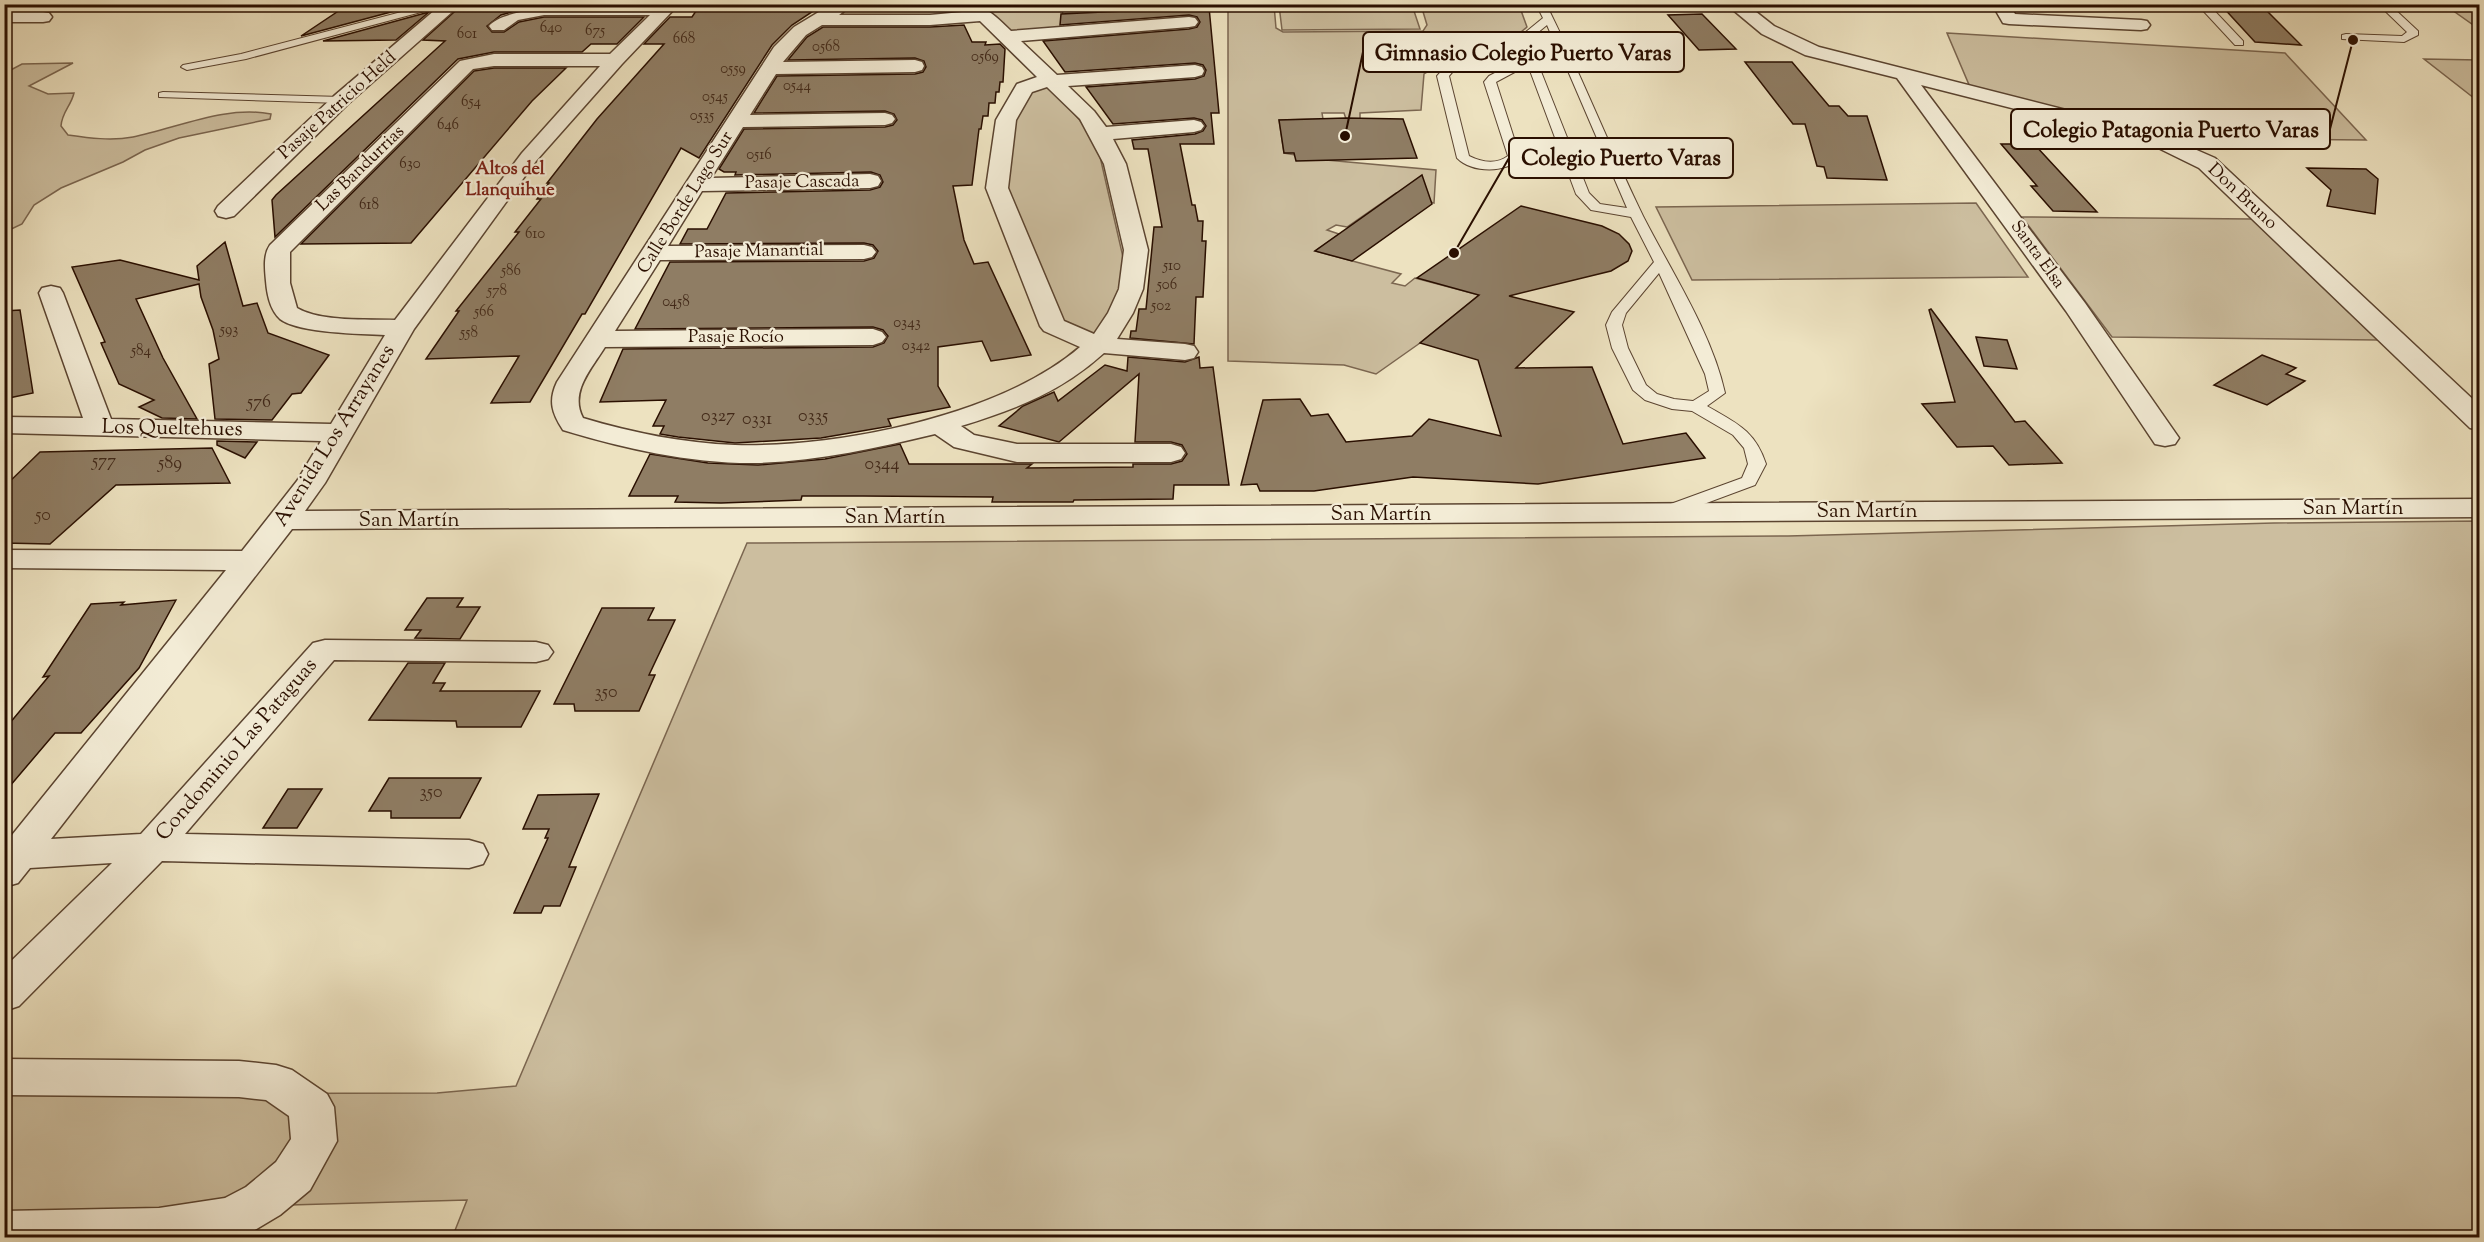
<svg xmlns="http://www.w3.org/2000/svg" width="2484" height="1242" viewBox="0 0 2484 1242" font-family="'Sorts Mill Goudy',serif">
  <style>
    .green { fill: #ccbe9f; stroke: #7b6650; stroke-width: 1.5 }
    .building { fill: #8f7d64; stroke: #2a0f00; stroke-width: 1.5 }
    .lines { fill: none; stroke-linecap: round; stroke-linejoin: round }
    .lane-casing { stroke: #5b4430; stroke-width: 2 }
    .street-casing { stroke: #5b4430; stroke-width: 3 }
    .lane { fill: #f3ecd6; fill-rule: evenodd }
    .street { fill: #f3ecd6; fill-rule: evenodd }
    .labels { text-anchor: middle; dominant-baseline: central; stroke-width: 4.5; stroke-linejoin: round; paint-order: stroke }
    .far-number-label { font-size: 15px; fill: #432a19 }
    .far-street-label { font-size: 18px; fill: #2a0f00; stroke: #f3ecd6 }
    .far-neighbourhood-label { font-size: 18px; font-weight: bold; fill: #7a1f14; stroke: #f3ecd6 }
    .number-label { font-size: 18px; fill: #432a19 }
    .street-label { font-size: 21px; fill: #2a0f00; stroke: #f3ecd6 }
    .leader { fill: none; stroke: #2a0f00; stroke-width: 2 }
    .callout-dot { fill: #2a0f00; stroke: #f3ecd6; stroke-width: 2 }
    .callout { fill: #f3ecd6; stroke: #2a0f00; stroke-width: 2 }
    .callout-label { font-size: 22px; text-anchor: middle; font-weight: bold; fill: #2a0f00 }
  </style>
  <rect width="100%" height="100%" fill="#ede2c0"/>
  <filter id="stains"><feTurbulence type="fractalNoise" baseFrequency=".00333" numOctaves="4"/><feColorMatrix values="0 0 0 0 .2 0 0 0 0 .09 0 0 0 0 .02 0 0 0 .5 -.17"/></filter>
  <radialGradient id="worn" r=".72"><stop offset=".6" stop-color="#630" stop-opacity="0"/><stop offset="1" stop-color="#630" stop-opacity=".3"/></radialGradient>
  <g class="green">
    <polygon points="854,4 949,5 973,14 833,18"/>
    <polygon points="969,5 1062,5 1064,29 1012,34 987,11"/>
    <path d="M1228 5H1274L1276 28 1283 32 1423 31 1427 25 1421 5H1519L1527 27C1520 33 1512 40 1504 44 1478 55 1448 58 1424 74L1421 110 1360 113V119H1346L1344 113H1322L1323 119 1279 120 1284 153 1326 160 1436 170 1434 203 1396 193 1347 227 1336 225 1327 230 1339 234 1315 251 1401 274 1392 283 1405 286 1415 278 1479 295 1420 343 1376 374 1344 365 1228 361Z"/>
    <polygon points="1279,5 1412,5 1420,29 1282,30"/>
    <polygon points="2445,5 2479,5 2479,29"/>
    <polygon points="1947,33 2285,53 2366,140 2241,139 2248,146 2187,147 1970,87"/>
    <polygon points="2424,59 2479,60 2479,102"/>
    <path d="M73 63 29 86 48 94 74 93C71 106 62 112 61 126L68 135C89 138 111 141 133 137 177 128 226 105 271 114L270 119 179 138 145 150 123 162 61 188 34 205 22 224 5 232V73L22 64Z"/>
    <polygon points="1044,79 1096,139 1128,279 1092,340 1061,324 1004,188 1012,120 1030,89"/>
    <polygon points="1976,203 2028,277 1692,280 1656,207"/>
    <polygon points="2022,217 2252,219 2378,340 2112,337"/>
    <polygon points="2479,521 2479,1237 452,1238 467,1200 5,1213 4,1094 437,1093 516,1086 747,543 1788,536 2274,523"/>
  </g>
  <g class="building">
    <polygon points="402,4 421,4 301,36 343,8 391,8"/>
    <polygon points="463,4 559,4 522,9 501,15 487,26 492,32 504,32 519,22 544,17 644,17 617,44 591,44 582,52 494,52 458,59 275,237 272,200 276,195 445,41 423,40"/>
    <polygon points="706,4 824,4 792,25 772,45 699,158 681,148 585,314 582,314 530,402 491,403 519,356 426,359 459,311 456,311 519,232 515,232 541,199 537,199 549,183 547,183 597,119 664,44 644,44 670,17 692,17 698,8 703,8"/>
    <polygon points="2220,4 2260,4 2301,45 2255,42"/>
    <polygon points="1209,7 1219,113 1211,113 1214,144 1180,144 1192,205 1195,205 1198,221 1203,221 1202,241 1206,241 1203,297 1196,297 1194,344 1130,338 1131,331 1136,331 1139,309 1146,309 1154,227 1162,227 1148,149 1134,149 1132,140 1195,134 1203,131 1206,126 1202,120 1194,118 1113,124 1086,87 1195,79 1204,76 1206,70 1203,65 1195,63 1065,72 1043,41 1189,29 1197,27 1200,22 1197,17 1189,15 1060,25 1061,14"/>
    <polygon points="429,12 396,40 323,41"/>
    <polygon points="1702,14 1736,49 1699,50 1668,15"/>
    <polygon points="964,25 972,42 986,42 985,45 1000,44 1005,49 1003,82 1000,82 999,92 996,92 995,103 989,103 988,116 983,116 981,129 979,129 972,185 953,186 964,240 974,264 988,262 1031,355 991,361 982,341 938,347 938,386 950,407 888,419 891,426 821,438 735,443 678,437 660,434 664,426 653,426 666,400 600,402 623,349 873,347 884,343 888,336 883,330 873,327 635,329 670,262 864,261 874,258 878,251 873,245 864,243 680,244 688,229 707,229 726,193 870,190 880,187 883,182 880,175 871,172 735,175 736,172 724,172 719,169 744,129 885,127 893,125 897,120 894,114 885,111 754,113 777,76 915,74 923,72 926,67 924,61 915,58 788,60 807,37 823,27 930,27"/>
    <polygon points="1745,62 1792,62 1829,106 1839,106 1848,116 1867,116 1887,180 1827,178 1824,167 1817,166 1805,124 1793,124"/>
    <polygon points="494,68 566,68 532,101 411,243 301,244 474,71"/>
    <polygon points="1346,118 1403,119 1417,158 1296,161 1294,153 1284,153 1279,120"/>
    <polygon points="2001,144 2034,144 2097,212 2053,211 2031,186 2037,186"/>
    <polygon points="2307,168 2366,169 2378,179 2375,214 2327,206 2331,190"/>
    <polygon points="1422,175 1432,204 1352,261 1315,251"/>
    <polygon points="1521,206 1602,226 1619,234 1629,244 1632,251 1628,261 1611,271 1509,296 1574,312 1516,368 1592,367 1623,444 1686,433 1705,458 1538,484 1413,477 1314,491 1260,491 1257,484 1241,485 1263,400 1300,399 1311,416 1328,414 1346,442 1412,436 1429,419 1501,436 1478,360 1420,343 1479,295 1417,278"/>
    <polygon points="225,242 243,306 257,303 268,333 329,355 301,393 292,394 272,420 215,419 209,364 219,359 213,330 201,297 199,284 136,299 163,358 197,419 162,418 139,407 154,400 119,384 101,343 105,342 72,267 120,260 199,280 197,266"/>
    <polygon points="1931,309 2015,422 2025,421 2062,463 2009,465 1993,446 1957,447 1922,404 1955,402 1929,310"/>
    <polygon points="20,310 33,393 4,399 4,311"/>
    <polygon points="1976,337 2007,340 2017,369 1984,366"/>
    <polygon points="2262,355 2296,368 2286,374 2305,381 2267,405 2214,385"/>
    <polygon points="1128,357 1185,362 1199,357 1200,368 1213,367 1229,485 1174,485 1173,499 1074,500 1073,502 992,502 993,497 863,496 802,496 801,500 721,503 675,502 678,496 629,496 650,454 708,463 758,465 825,459 900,444 909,464 1032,464 1027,468 1133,467 1133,464 1171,464 1182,461 1187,454 1182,445 1171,442 1135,442 1139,374 1059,442 999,426 1023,406 1054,392 1058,401 1105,365 1127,371"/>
    <polygon points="217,441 257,442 245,458 217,445"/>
    <polygon points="212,448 230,483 116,485 50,544 4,543 4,487 40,452"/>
    <polygon points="427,598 463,598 457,607 480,607 460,639 415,638 421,630 405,630"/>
    <polygon points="176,600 139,668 81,733 55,733 4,793 4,730 49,676 43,677 91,604 124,602 121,605"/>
    <polygon points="602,608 654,608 648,620 675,620 649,675 655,675 639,711 575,711 574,704 554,704"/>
    <polygon points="408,663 445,663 433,683 445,683 440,691 540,691 521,727 457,727 456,721 369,720"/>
    <polygon points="389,778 481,778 460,818 391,818 391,811 369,811"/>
    <polygon points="288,789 322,789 297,828 263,828"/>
    <polygon points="599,794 569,867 576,867 560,906 544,906 541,913 514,913 548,838 545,838 549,829 523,829 538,795"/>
  </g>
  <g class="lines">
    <g class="lane-casing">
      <g id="lane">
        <polygon points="432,4 451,4 246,59 187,70 181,67 183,65 241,54"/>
        <path d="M1536 4H1546C1581 74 1609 146 1643 216 1671 271 1712 333 1725 393L1707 406C1736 423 1755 430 1766 464L1755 485 1669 517H1657L1654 513 1657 509 1742 478 1748 464 1744 448 1733 435 1692 411 1672 409 1645 400 1633 390 1612 348 1606 325 1612 312 1654 262 1631 217 1591 210 1576 194 1529 68 1524 67 1496 82 1520 157C1507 174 1472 173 1457 158L1437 76 1446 66 1510 45 1543 18ZM1547 25 1556 46 1537 42 1525 43ZM1529 49 1550 50 1562 57C1548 65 1529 65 1516 54ZM1505 54 1514 63 1489 76 1484 82 1508 156C1496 165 1481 162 1469 156L1449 76 1454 70ZM1565 64 1627 208 1600 204 1589 193 1540 69ZM1659 273 1705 374 1709 391 1693 401 1674 399 1657 394 1646 385 1628 348 1622 325 1626 313Z"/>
        <polygon points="2197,4 2208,4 2243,41 2243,45 2235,45"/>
        <polygon points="2378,4 2389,4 2418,31 2418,35 2404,42 2342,39 2342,35 2346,34 2402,36 2407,32"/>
        <polygon points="163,92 341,97 347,100 341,103 159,97 159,93"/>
      </g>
    </g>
    <g class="street-casing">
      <g id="street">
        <polygon points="442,4 461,4 348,104 234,216 226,218 218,216 215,211 218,206 334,96"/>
        <path d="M679 4 622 64 536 161 414 329 325 483 305 511 2480 499V517L292 529 51 839 141 834 313 643 325 640 536 642 548 645 553 652 548 659 536 662 334 660 185 834 469 840 483 844 488 854 483 864 469 868 162 861 19 1006 4 1011V968L112 863 30 868 18 883 4 887V845L226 570 4 568V550L242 551 297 481 321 441 4 433V417L83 418 39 293 42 288 51 286 60 288 63 293 111 419 331 424 385 335C361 334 298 333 280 319 270 310 267 294 266 281 265 270 263 255 270 245L460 61 494 54H610L650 15H544L518 20 504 30H492L489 26C511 0 641 4 679 4ZM494 66H600L522 153 395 320C367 319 321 322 297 308L290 283V252L473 69Z"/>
        <path d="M832 4H853L839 15H930L962 12 951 4C984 4 988 9 1011 31L1189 17 1195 18 1198 22 1195 26 1189 27 1021 41 1057 75 1195 65 1202 67 1204 71 1202 75 1195 77 1068 86 1094 111 1106 127 1194 120 1201 122 1204 126 1201 130 1194 132 1113 139 1126 164 1148 250 1143 289 1133 313 1117 339 1185 344 1194 346 1198 352 1194 358 1185 360 1104 353C1061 392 1016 409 961 426L974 435 1017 444H1171L1181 447 1185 453 1181 459 1171 462H1017L954 447 935 434C877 448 818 461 758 463 692 464 626 449 563 430 552 413 548 401 557 382L774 47 794 27ZM980 21 1037 77 1017 84 996 120 986 188 1040 326 1044 331 1080 347C1001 415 839 448 735 445 683 443 633 433 583 418 569 392 592 368 605 347L873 345 882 342 886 337 882 332 873 329 615 331 660 260 864 259 872 257 876 252 872 247 864 245 668 246 702 191 870 188 878 186 881 181 878 176 870 174 711 178 743 127 885 125 892 123 895 119 892 115 885 113 750 115 776 74 915 72 922 70 924 66 922 62 915 60 783 62 806 35 822 25H930ZM1047 87 1080 119 1104 164 1124 250 1119 289 1108 313 1094 334 1064 321 1008 188 1016 120 1032 92Z"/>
        <polygon points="1726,4 1746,4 1774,26 1819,47 2160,134 2215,158 2480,406 2480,430 2470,428 2199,168 2146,142 1921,85 2085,303 2179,438 2175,444 2165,446 2155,444 2066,311 1897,78 1805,55 1762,34"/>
        <polygon points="1992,4 2009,4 2015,14 2141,20 2147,21 2150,25 2147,29 2141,30 2009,24 2003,23"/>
        <polygon points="4,12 43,12 49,13 52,17 49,21 43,22 4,22"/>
        <polygon points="4,1059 239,1061 276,1065 292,1070 327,1094 334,1107 337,1141 310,1190 280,1215 250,1233 237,1238 4,1238 4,1211 159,1208 225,1198 246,1187 276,1162 291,1139 289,1116 266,1100 239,1097 4,1095"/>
      </g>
    </g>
    <use href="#lane" class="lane"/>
    <use href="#street" class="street"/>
  </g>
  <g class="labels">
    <g class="far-number-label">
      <text x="551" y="28">640</text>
      <text x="595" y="31">675</text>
      <text x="467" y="34">601</text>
      <text x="684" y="39">668</text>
      <text x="826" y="47">0568</text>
      <text x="985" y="57">0569</text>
      <text x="733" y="69">0559</text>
      <text x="797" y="86">0544</text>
      <text x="715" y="97">0545</text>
      <text x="471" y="102">654</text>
      <text x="702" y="116">0535</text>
      <text x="448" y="125">646</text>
      <text x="759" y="155">0516</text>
      <text x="410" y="164">630</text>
      <text x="369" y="205">618</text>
      <text x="535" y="234">610</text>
      <text x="1172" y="266">510</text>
      <text x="511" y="271">586</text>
      <text x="1167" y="285">506</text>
      <text x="497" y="291">578</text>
      <text x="676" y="302">0458</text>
      <text x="1161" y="306">502</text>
      <text x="484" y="312">566</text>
      <text x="907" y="323">0343</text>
      <text x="229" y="330">593</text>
      <text x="469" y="333">558</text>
      <text x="916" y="346">0342</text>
      <text x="141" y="351">584</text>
    </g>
    <g class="far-street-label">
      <text transform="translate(338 106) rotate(-42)">Pasaje Patricio Held</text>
      <text transform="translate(361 169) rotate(-44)">Las Bandurrias</text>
      <text transform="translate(802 183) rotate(-1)">Pasaje Cascada</text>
      <text transform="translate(2242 197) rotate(43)">Don Bruno</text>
      <text transform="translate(686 203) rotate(-58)">Calle Borde Lago Sur</text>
      <text transform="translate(759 252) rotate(-1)">Pasaje Manantial</text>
      <text transform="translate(2037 255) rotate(54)">Santa Elsa</text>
      <text x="736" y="338">Pasaje Rocío</text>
    </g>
    <g class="far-neighbourhood-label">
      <text x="510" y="170">Altos del<tspan x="510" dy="21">Llanquihue</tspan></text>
    </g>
    <g class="number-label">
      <text x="259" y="403">576</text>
      <text x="718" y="417">0327</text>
      <text x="813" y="417">0335</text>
      <text x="757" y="420">0331</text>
      <text x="104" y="462">577</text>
      <text x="170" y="464">589</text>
      <text x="882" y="465">0344</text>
      <text x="43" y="516">50</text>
      <text x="606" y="693">350</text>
      <text x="431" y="793">350</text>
    </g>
    <g class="street-label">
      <text transform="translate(172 429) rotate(1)">Los Queltehues</text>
      <text transform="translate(335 436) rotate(-58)">Avenida Los Arrayanes</text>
      <text x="2353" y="509">San Martín</text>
      <text x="1867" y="512">San Martín</text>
      <text x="1381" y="515">San Martín</text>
      <text x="895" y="518">San Martín</text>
      <text x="409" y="521">San Martín</text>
      <text transform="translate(237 750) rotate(-49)">Condominio Las Pataguas</text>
    </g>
  </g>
  <path class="leader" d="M1345 136L1363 52M2353 40L2330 129M1454 253L1509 158"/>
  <g class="callout-dot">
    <circle cx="1345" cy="136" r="6"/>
    <circle cx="2353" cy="40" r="6"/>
    <circle cx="1454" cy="253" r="6"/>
  </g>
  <g class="callout">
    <rect x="1363" y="32" width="321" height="40" rx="6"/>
    <rect x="2011" y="109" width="319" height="40" rx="6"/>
    <rect x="1509" y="138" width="224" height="40" rx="6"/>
  </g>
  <g class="callout-label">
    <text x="1523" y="60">Gimnasio Colegio Puerto Varas</text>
    <text x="2171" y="137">Colegio Patagonia Puerto Varas</text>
    <text x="1621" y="165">Colegio Puerto Varas</text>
  </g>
  <rect width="2484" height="1242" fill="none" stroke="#ede2c0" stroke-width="24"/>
  <rect x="6" y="6" width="2472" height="1230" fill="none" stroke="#2a0f00" stroke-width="3"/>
  <rect x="12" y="12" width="2460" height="1218" fill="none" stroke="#2a0f00" stroke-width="1.5"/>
  <rect width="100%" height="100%" filter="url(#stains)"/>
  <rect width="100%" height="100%" fill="url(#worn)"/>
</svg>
